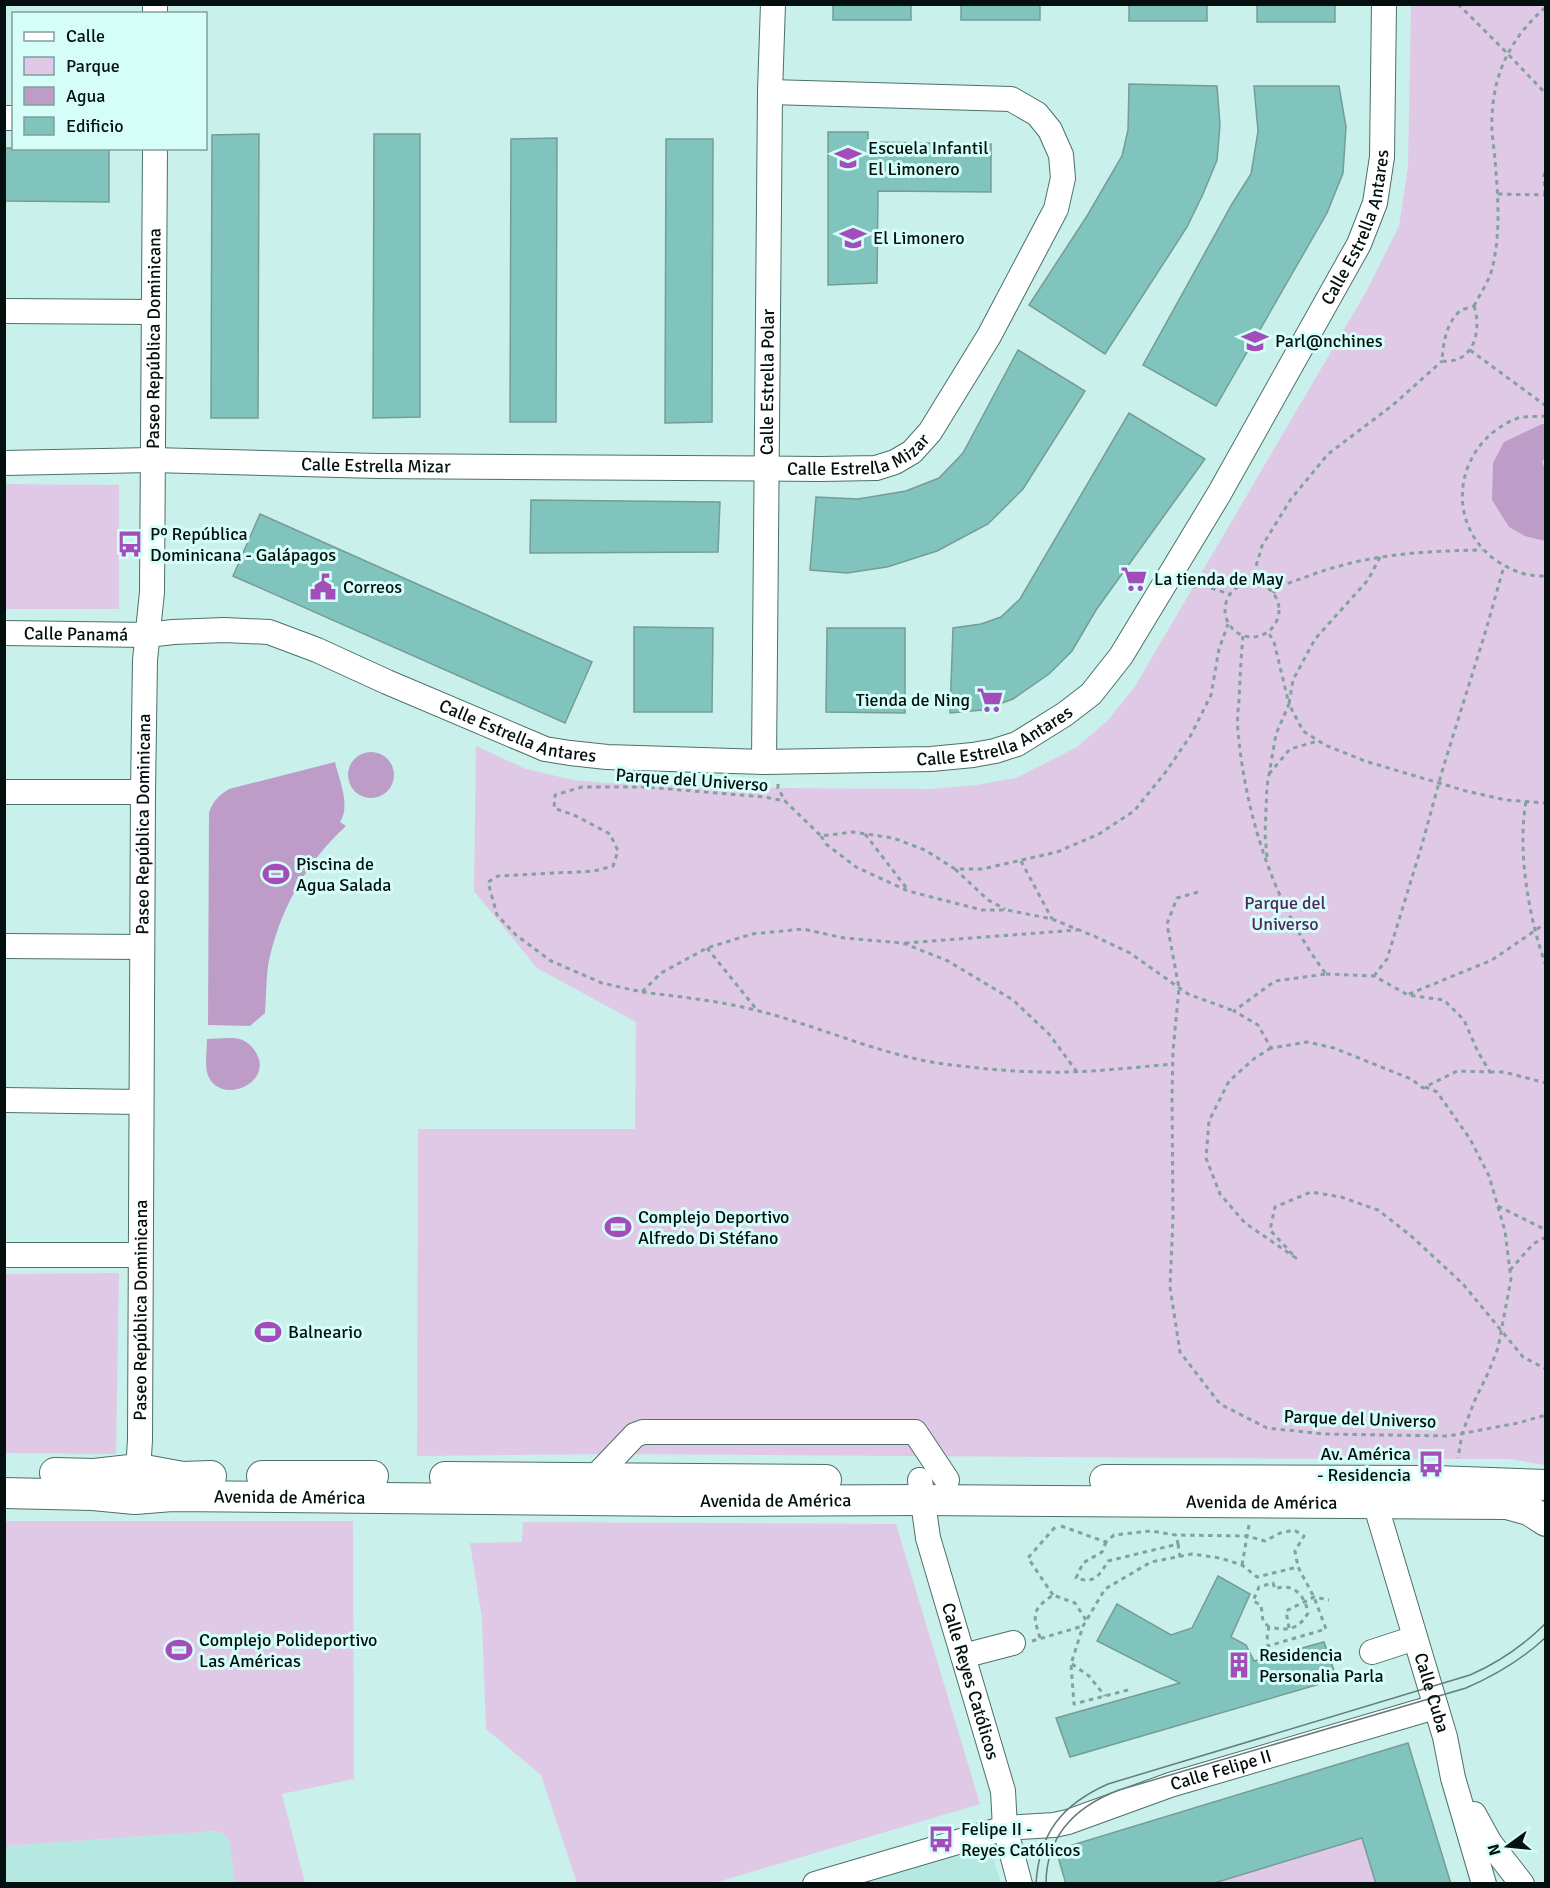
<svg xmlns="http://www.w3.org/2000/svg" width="1550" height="1888" viewBox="0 0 1550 1888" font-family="Signika,sans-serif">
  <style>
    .built { fill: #b6e8e2 }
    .green { fill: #e0c9e7 }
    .water { fill: #bd9dc7 }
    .building { fill: #80c4bd; stroke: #769c97; stroke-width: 1.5 }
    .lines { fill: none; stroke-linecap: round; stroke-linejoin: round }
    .minor-casing { stroke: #4c706c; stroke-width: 26 }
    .major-casing { stroke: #4c706c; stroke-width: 32 }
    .path { stroke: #83a19d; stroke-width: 3; stroke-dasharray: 4.5 4.5; stroke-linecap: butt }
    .minor { stroke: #fff; stroke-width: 24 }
    .major { stroke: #fff; stroke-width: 30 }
    .tram { stroke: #647d7a; stroke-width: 1.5 }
    .labels { text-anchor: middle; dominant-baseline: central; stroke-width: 6; stroke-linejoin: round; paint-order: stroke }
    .poi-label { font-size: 18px; fill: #03100f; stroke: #d6fef9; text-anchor: start }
    .street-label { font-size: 18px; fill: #03100f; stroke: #d6fef9 }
    .park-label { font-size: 18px; fill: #50265b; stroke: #d6fef9 }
  </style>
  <rect width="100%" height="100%" fill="#c9f0eb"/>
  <g class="built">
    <polygon points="218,1831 229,1839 235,1883 5,1884 5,1846"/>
    <polygon points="985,1832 1001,1883 813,1884"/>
  </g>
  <g class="green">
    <polygon points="1411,5 1545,5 1545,1465 1509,1459 1347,1459 618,1454 417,1456 418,1129 635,1129 636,1022 537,968 474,891 476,746 526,769 573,780 604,783 778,788 932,789 976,785 1016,778 1077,747 1108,720 1134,688 1366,292 1399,226 1408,167"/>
    <polygon points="5,484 119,485 119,609 5,609"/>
    <polygon points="119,1273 116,1454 5,1453 5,1274"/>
    <polygon points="5,1521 353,1521 354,1779 282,1794 305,1883 235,1883 229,1839 218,1831 5,1846"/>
    <polygon points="523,1522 896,1524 980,1804 714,1883 577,1883 541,1775 486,1729 482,1619 470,1543 522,1542"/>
    <polygon points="1362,1838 1376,1883 1211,1884"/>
  </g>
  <g class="water">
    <polygon points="1542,424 1545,424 1545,458 1542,462 1546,471 1545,541 1525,536 1509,527 1492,500 1493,463 1504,442"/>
    <circle cx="371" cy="775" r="23"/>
    <path d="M335 762C339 780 351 805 340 822L346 826C306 862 278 913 268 966 266 981 266 997 265 1013L250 1026 208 1025 209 813C213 801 218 796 229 789Z"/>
    <path d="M207 1039C217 1039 231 1037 240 1039 246 1041 252 1046 255 1051 277 1084 216 1108 207 1072 205 1062 207 1049 207 1039Z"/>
  </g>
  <g class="building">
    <rect x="833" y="4" width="78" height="16"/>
    <rect x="961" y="4" width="79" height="16"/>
    <rect x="1129" y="4" width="78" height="17"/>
    <rect x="1257" y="4" width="78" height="18"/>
    <polygon points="1129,84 1217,86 1220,125 1217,160 1203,194 1187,227 1105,354 1029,305 1087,216 1122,156 1128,130"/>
    <polygon points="1254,86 1339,86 1346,127 1343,173 1327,213 1216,406 1143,365 1232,204 1251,174 1258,131"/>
    <polygon points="828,132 868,132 868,142 991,144 991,192 878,191 877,283 828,285"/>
    <polygon points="259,134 258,418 211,418 212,135"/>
    <polygon points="374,134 420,134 420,417 373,418"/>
    <polygon points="557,138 556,422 510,422 511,139"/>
    <polygon points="666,139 713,139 712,422 665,423"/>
    <polygon points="4,148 109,149 109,202 4,201"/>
    <polygon points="1018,350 1085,391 1023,489 988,524 937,551 887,567 847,573 810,570 816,497 858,499 906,491 939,478 963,453"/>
    <polygon points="1129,413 1205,459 1096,610 1072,651 1049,674 1013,699 983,710 950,713 953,628 981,624 1001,617 1020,599"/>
    <polygon points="531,500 720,502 718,552 530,553"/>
    <polygon points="260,514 592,662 565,723 233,576"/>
    <polygon points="634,627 713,628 712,712 634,712"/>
    <polygon points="827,628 905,628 905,713 826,712"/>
    <polygon points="1218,1576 1250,1594 1231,1637 1246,1645 1254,1661 1324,1642 1337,1679 1070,1757 1056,1718 1180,1683 1097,1641 1117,1604 1171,1635 1192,1628"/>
    <polygon points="1408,1743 1451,1884 1376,1884 1362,1838 1211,1884 1066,1884 1056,1850"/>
  </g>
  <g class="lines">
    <g class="minor-casing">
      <g id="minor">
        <polyline points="155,4 155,14"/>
        <polyline points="4,118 14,118"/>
        <polyline points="4,311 153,312"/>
        <path id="s1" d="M4 463 152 460 377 466 820 469 876 468 895 462 912 452 930 432 989 336 1056 209 1063 178 1061 155 1050 130 1037 114 1011 99 770 92"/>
        <path id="s2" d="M4 633 148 635 173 632 224 630 269 632 317 650 387 682 531 743 545 749 570 753 607 757 764 762 931 759 973 755 995 751 1017 744 1065 714 1091 694 1121 656 1219 494 1359 244 1375 203 1382 157 1384 4"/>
        <path id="s3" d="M764 762 770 92 773 4"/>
        <polyline points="4,792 143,792"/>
        <polyline points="4,946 142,947"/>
        <polyline points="4,1100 140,1102"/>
        <polyline points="4,1255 140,1255"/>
        <polyline points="594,1478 635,1435 643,1432 915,1432 947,1480"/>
        <path id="s4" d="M920 1480 928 1538 1003 1791 1005 1828 1020 1884"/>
        <path id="s5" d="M137 1487 140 1440 143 792 145 660 152 592 155 148"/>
        <path id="s6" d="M1375 1503 1445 1737 1453 1778 1484 1884"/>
        <polyline points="1372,1652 1415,1638"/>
        <polyline points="963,1656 1013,1643"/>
        <polyline points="1474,1814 1490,1843 1522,1884"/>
        <path id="s7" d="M815 1884 1005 1828 1054 1825 1068 1822 1170 1785 1435 1707"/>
      </g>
    </g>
    <g class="major-casing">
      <g id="major">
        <polyline points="55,1473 94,1474 139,1469 183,1477 211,1476"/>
        <polyline points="262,1476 373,1476"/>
        <polyline points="445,1477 826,1480"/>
        <polyline points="1105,1480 1435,1481 1546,1485"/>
        <path id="s8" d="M4 1493 93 1495 135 1499 172 1496 682 1501 922 1500 1507 1504 1529 1510 1546 1521"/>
      </g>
    </g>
    <g class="path">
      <polyline points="1458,4 1507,53 1546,94"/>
      <polyline points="1498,194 1545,195"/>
      <polyline points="1545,195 1544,175 1546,170"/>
      <path d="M1474 306C1480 294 1489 281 1492 269 1501 234 1498 195 1495 160 1494 146 1491 132 1492 119 1493 73 1511 37 1546 7"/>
      <path d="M1474 306C1482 331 1474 364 1442 361 1443 344 1446 323 1460 311 1464 309 1470 307 1474 306Z"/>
      <polyline points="1470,350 1546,406"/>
      <path d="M1546 416C1537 417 1526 416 1518 418 1457 441 1442 519 1494 559 1510 570 1526 577 1546 576"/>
      <polyline points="1380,557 1368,580 1315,639 1293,680 1289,704 1303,731 1325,745 1365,761 1466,791 1506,800 1546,803"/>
      <circle cx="1252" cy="610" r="27"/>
      <polyline points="1251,583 1262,546 1291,499 1328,454 1393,405 1442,361"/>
      <polyline points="1194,587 1202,585 1229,594"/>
      <path d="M1273 593 1280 586C1299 580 1317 572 1336 567 1384 553 1433 551 1482 550"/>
      <path d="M1243 636C1241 657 1240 678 1239 700 1238 710 1237 721 1238 732 1246 817 1274 905 1326 974"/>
      <polyline points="1269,774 1290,749 1318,741"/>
      <polyline points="778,784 778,788 785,801"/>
      <path d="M1526 802C1517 851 1529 919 1546 966"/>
      <polyline points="865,834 908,890"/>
      <polyline points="821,836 826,844 856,867 908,891 982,910 1007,910 1052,919 1094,936 1130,953 1188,994 1234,1011"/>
      <polyline points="1267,857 1265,834 1267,786 1276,734 1289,704 1274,642 1268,632"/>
      <polyline points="1021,861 1052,919"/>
      <polyline points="955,869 988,900 1005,909"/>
      <polyline points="1198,892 1177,898 1167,924 1179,988 1173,1051 1172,1096 1173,1218 1170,1287 1180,1352 1220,1404 1267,1428 1324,1434 1449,1436 1518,1423 1546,1415"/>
      <polyline points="905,943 1078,930"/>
      <polyline points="707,948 757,1010"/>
      <polygon points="1326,974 1374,976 1408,995 1444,1000 1464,1020 1478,1052 1490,1072 1457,1071 1423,1088 1411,1079 1334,1048 1307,1042 1271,1048 1258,1025 1234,1011 1275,981"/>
      <polyline points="1374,976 1387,959 1421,848 1443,768 1486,630 1504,566"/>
      <path d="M642 992C681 997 721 1001 759 1011 818 1026 876 1053 937 1063 980 1069 1026 1073 1069 1072 1104 1071 1138 1067 1173 1064"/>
      <polyline points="1409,994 1492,960 1546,923"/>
      <polyline points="1271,1048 1255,1058 1229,1081 1209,1121 1206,1158 1220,1194 1245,1223 1296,1258 1270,1230 1275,1207 1311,1192 1341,1197 1378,1210 1410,1235 1463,1284 1523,1357 1546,1369"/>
      <polyline points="1077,1072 1049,1034 1013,1000 948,961 903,943 844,938 803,929 752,934 707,948 661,973 642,992 602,983 551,961 516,935 497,915 488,882 498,876 594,871 613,866 618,851 610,834 576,816 554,808 555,795 582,787 646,787 764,797 785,801 821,836 853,832 893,838 925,850 955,869 982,869 1057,852 1099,834 1134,811 1165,773 1191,735 1211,695 1219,649 1228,624"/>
      <polyline points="1490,1072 1504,1072 1546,1083"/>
      <polyline points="1425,1087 1437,1092 1470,1139 1489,1176 1505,1231 1511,1279 1498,1348 1489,1371 1474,1402 1462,1434 1458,1458"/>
      <polyline points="1498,1206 1546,1230"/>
      <polyline points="1510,1270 1533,1244 1546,1237"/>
      <polyline points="1061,1526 1106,1542 1114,1535 1151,1531 1176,1535 1247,1536 1265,1541 1280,1533 1294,1530 1304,1536 1295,1551 1298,1567"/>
      <path d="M1106 1542 1102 1552 1083 1563 1076 1578C1095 1584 1099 1576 1108 1561L1178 1544 1176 1535"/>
      <polyline points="1178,1544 1180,1557"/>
      <polyline points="1242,1565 1249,1525"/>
      <polyline points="1053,1595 1028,1558 1056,1526"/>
      <polyline points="1289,1628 1286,1611 1314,1597 1329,1600"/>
      <path d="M1040 1638C1033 1615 1031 1610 1053 1595L1075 1603 1086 1620"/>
      <polyline points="1032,1641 1083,1626"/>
      <polyline points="1072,1664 1089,1676 1105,1696"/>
      <path d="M1128 1690 1074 1704 1071 1664 1083 1626 1105 1589 1151 1562 1192 1554 1220 1558 1242 1565 1257 1577 1298 1567 1314 1597 1326 1629 1268 1646 1267 1634 1269 1627C1288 1631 1298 1630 1308 1613 1305 1596 1294 1582 1275 1589L1273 1583 1259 1587 1253 1601 1261 1605 1263 1621 1269 1627"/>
    </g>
    <use href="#minor" class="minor"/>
    <use href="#major" class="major"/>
    <g class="tram">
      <path d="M1036 1884C1039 1832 1063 1804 1108 1784L1470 1675C1500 1662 1523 1646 1546 1623"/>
      <path d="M1046 1884C1046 1835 1077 1806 1119 1790L1466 1688C1496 1675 1522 1660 1546 1637"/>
    </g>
  </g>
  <defs>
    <g id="school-bare" transform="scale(2.07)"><path d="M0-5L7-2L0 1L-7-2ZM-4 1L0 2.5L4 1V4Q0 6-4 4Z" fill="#a24dba" stroke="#d6fef9" stroke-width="2.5" paint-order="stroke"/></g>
    <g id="bus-bare" transform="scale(2.07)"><path d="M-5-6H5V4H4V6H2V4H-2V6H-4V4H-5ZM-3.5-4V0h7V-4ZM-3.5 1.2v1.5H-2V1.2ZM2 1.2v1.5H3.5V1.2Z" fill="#a24dba" stroke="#d6fef9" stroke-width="2.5" paint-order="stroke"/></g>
    <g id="supermarket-bare" transform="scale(2.07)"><path d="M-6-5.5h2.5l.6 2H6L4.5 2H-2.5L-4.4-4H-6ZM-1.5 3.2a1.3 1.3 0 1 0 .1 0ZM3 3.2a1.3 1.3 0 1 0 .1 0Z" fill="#a24dba" stroke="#d6fef9" stroke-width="2.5" paint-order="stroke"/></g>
    <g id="civic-bare" transform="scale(2.07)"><path d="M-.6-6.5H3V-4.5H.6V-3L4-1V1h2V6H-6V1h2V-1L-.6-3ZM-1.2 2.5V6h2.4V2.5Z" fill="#a24dba" stroke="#d6fef9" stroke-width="2.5" paint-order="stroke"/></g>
    <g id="stadium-bare" transform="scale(2.07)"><path d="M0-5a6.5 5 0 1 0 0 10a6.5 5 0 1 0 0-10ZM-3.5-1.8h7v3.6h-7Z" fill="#a24dba" stroke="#d6fef9" stroke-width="2.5" paint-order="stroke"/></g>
    <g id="building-bare" transform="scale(2.07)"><path d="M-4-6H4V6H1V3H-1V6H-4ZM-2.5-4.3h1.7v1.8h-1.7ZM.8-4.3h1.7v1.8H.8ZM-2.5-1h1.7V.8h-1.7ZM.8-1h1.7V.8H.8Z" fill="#a24dba" stroke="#d6fef9" stroke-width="2.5" paint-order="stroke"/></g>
  </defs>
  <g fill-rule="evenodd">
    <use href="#school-bare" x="848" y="158"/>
    <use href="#school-bare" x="853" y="238"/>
    <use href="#school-bare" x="1255" y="341"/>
    <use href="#bus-bare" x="130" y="544"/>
    <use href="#supermarket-bare" x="1134" y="579"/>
    <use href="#civic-bare" x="323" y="587"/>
    <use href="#supermarket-bare" x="990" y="700"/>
    <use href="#stadium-bare" x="276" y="874"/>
    <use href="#stadium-bare" x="618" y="1227"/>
    <use href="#stadium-bare" x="268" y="1332"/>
    <use href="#bus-bare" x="1431" y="1464"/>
    <use href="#stadium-bare" x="179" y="1650"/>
    <use href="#building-bare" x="1239" y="1665"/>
    <use href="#bus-bare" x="941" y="1839"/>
  </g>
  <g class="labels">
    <g class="poi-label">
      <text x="868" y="148">Escuela Infantil<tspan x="868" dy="21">El Limonero</tspan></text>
      <text x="873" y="238">El Limonero</text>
      <text x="1275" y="341">Parl@nchines</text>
      <text x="150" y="534">Pº República<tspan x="150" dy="21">Dominicana - Galápagos</tspan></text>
      <text x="1154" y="579">La tienda de May</text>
      <text x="343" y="587">Correos</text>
      <text x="970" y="700" text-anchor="end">Tienda de Ning</text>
      <text x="296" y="864">Piscina de<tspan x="296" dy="21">Agua Salada</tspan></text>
      <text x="638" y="1217">Complejo Deportivo<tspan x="638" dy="21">Alfredo Di Stéfano</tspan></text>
      <text x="288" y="1332">Balneario</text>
      <text x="1411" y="1454" text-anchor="end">Av. América<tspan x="1411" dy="21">- Residencia</tspan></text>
      <text x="199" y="1640">Complejo Polideportivo<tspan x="199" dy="21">Las Américas</tspan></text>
      <text x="1259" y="1655">Residencia<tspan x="1259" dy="21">Personalia Parla</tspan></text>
      <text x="961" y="1829">Felipe II -<tspan x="961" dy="21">Reyes Católicos</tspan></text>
    </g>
    <g class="street-label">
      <text stroke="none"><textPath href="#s2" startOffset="1668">Calle Estrella Antares</textPath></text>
      <text stroke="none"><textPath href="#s5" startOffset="1149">Paseo República Dominicana</textPath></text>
      <text stroke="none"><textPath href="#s3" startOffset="380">Calle Estrella Polar</textPath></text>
      <text stroke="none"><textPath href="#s1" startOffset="858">Calle Estrella Mizar</textPath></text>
      <text stroke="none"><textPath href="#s1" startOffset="372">Calle Estrella Mizar</textPath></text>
      <text stroke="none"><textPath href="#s2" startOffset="72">Calle Panamá</textPath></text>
      <text stroke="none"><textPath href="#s2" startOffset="534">Calle Estrella Antares</textPath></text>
      <text stroke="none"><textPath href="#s2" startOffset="1020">Calle Estrella Antares</textPath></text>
      <text transform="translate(692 780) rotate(4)">Parque del Universo</text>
      <text stroke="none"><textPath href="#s5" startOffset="663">Paseo República Dominicana</textPath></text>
      <text stroke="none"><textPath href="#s5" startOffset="177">Paseo República Dominicana</textPath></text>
      <text transform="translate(1360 1419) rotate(2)">Parque del Universo</text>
      <text stroke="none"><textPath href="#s8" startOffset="286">Avenida de América</textPath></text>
      <text stroke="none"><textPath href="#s8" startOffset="772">Avenida de América</textPath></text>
      <text stroke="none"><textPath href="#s8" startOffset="1258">Avenida de América</textPath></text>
      <text stroke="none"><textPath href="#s4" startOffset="208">Calle Reyes Católicos</textPath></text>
      <text stroke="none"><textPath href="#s6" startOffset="198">Calle Cuba</textPath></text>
      <text stroke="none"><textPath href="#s7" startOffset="423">Calle Felipe II</textPath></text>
    </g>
    <g class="park-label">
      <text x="1285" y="903">Parque del<tspan x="1285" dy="21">Universo</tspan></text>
    </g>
  </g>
  <rect width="1550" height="1888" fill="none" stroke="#03100f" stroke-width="12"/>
  <rect x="12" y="12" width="195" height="138" fill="#d6fef9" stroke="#829f9b" stroke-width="1.5"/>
  <rect x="24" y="32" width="30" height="9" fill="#ffffff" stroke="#829f9b" stroke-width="1.5"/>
  <text x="66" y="42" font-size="18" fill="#03100f">Calle</text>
  <rect x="24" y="57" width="30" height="18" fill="#e0c9e7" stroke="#829f9b" stroke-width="1.5"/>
  <text x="66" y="72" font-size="18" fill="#03100f">Parque</text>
  <rect x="24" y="87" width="30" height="18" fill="#bd9dc7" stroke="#829f9b" stroke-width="1.5"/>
  <text x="66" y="102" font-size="18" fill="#03100f">Agua</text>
  <rect x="24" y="117" width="30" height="18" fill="#80c4bd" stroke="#829f9b" stroke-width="1.5"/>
  <text x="66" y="132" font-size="18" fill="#03100f">Edificio</text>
  <g transform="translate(1508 1846) rotate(255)" stroke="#d6fef9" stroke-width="4.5" paint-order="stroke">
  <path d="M0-4.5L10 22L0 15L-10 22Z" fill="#03100f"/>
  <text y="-9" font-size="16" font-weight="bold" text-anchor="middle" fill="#03100f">N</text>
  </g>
</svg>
